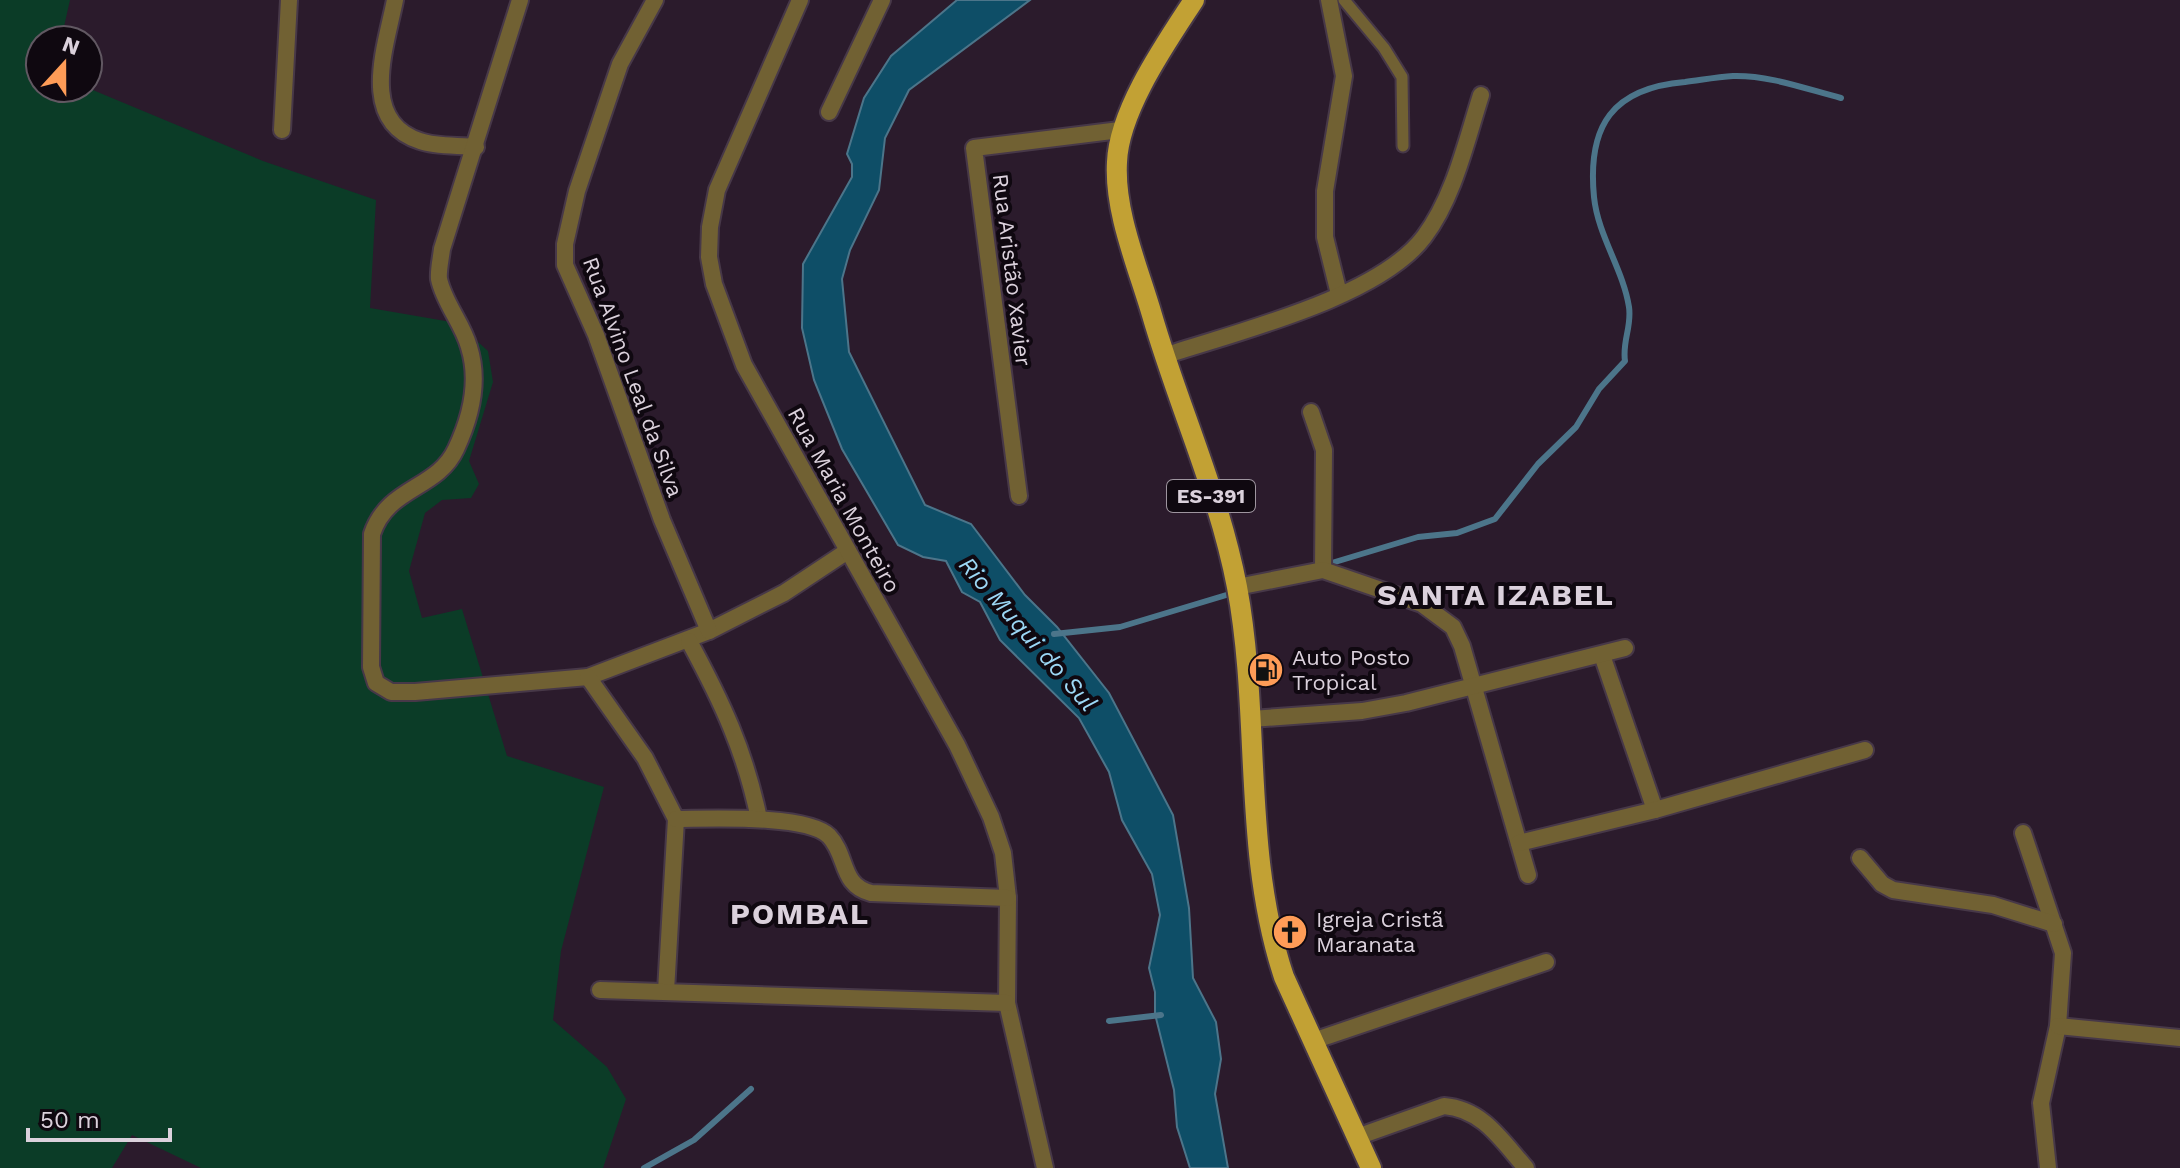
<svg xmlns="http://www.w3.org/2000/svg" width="2180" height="1168" viewBox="0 0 2180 1168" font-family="'Work Sans',sans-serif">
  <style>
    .green { fill: #0b3c27 }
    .water { fill: #0e4e67; stroke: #4c758a; stroke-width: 2 }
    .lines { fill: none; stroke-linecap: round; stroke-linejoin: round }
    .stream { stroke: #4c758a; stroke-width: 6 }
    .lane-casing { stroke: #473848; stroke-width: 15 }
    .street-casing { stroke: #473848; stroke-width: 20 }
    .primary-casing { stroke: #473848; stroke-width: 24 }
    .lane { stroke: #716133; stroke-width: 11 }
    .street { stroke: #716133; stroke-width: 16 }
    .primary { stroke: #c2a134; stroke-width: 20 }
    .labels { text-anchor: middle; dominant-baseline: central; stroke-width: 8; stroke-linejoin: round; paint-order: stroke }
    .shield { fill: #0f0810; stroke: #9e959f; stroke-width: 2 }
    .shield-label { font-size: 20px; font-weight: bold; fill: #dbd1dc }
    .street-label { font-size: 22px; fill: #dbd1dc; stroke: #0f0810 }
    .poi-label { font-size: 22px; fill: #dbd1dc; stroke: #0f0810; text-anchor: start }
    .water-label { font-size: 24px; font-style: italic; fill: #9cd7f5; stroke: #0f0810 }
    .district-label { font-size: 30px; font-weight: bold; letter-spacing: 2px; fill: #dbd1dc; stroke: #0f0810 }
  </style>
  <rect width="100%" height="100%" fill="#2b1b2c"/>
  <polygon class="green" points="0,0 70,0 61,40 40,40 40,88 88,88 263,161 376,200 370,308 457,323 488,351 493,382 469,461 479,484 471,498 442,500 425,513 409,571 422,618 462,609 507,756 604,787 561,951 553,1020 607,1067 626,1099 603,1168 201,1168 132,1135 112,1168 0,1168"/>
  <polygon class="water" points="957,0 1030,0 909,90 885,138 879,190 850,250 842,279 849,352 925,505 971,524 1025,595 1057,627 1109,693 1173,815 1189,908 1193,978 1216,1022 1221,1059 1215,1094 1228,1168 1190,1168 1177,1127 1174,1090 1155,1014 1155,992 1149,968 1160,915 1152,874 1122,820 1109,772 1079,718 1000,640 980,602 962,592 946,561 923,557 898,545 842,449 814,380 802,328 803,264 852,177 852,164 847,154 864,98 891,56"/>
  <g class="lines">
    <g class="stream">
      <path d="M1325 565 1418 537 1457 533 1495 519 1538 464 1576 427 1599 389 1625 361C1622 341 1632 327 1629 307 1623 269 1598 236 1594 197 1587 125 1613 88 1685 82 1701 80 1717 77 1733 76 1769 75 1806 89 1841 98"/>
      <polyline points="1054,634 1120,627 1233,593"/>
      <polyline points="1109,1021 1161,1015"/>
      <polyline points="644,1168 694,1140 751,1089"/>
    </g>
    <g class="lane-casing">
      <polyline id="lane" points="1344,0 1384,48 1402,77 1403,146"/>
    </g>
    <g class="street-casing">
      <g id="street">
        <path d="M395 0C386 46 358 121 420 141 436 147 459 145 476 147"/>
        <path d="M520 0 442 249C441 258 438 271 439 279 444 303 463 324 469 347 480 382 471 417 456 449 437 490 388 486 372 534L371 667 376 683 391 692H415L588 677 709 631 784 593 846 552"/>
        <polyline points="655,0 620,64 577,191 565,244 565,265 596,335 662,520 709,631"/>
        <polyline points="800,0 717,190 710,227 709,257 714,284 744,365 957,745 991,817 1003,853 1008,898 1007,1003 1045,1168"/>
        <polyline points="1329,0 1344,76 1325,191 1325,237 1339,294"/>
        <polyline points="829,112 882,0"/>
        <polyline points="282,130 289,0"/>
        <path d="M1164 356C1236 332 1378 298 1424 237 1454 197 1466 142 1481 95"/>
        <polyline points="1311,412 1324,450 1323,570"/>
        <polyline points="1019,496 974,148 1120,130"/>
        <polyline points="1237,587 1323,570 1422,604 1453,627 1462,646 1528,875"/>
        <path d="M689 641C722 702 745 751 759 819"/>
        <polyline points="1602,655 1655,810"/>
        <polyline points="588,677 645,758 676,819 666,991"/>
        <polyline points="1251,719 1362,711 1406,703 1625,648"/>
        <path d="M676 819C708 819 807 814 829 836 848 856 840 885 871 893L1008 898"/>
        <polyline points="2023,833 2063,953 2058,1026 2041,1103 2048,1168"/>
        <polyline points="1519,843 1655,810 1865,750"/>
        <polyline points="1860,858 1882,884 1893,890 1993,905 2054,924"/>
        <polyline points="600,990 1007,1003"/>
        <polyline points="2058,1026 2180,1038"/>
        <polyline points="1313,1041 1546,962"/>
        <path d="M1357 1137 1444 1106C1483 1109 1502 1141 1526 1168"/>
      </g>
    </g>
    <g class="primary-casing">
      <path id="primary" d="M1194 0C1166 43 1119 110 1117 162 1114 212 1138 267 1152 315 1178 405 1219 493 1237 587 1261 715 1242 851 1284 977L1371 1168"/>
    </g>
    <use href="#lane" class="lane"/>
    <use href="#street" class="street"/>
    <use href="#primary" class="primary"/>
  </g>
  <defs>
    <g id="fuel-disc" transform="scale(1.8)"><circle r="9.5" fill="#fe9c57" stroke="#0f0810"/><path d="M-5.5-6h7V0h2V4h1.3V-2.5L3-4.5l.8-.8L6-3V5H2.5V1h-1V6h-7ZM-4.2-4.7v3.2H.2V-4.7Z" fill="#111"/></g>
    <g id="church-disc" transform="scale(1.8)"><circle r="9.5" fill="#fe9c57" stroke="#0f0810"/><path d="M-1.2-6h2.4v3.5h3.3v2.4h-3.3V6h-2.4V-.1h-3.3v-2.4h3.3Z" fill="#111"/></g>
  </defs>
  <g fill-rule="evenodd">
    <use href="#fuel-disc" x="1266" y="670"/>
    <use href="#church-disc" x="1290" y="932"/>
  </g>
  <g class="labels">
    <rect class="shield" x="1167" y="480" width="88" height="32" rx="6"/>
    <g class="shield-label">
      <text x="1211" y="496">ES-391</text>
    </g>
    <g class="street-label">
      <text transform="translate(1012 270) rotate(83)">Rua Aristão Xavier</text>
      <text transform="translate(633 377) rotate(70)">Rua Alvino Leal da Silva</text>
      <text transform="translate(844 500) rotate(61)">Rua Maria Monteiro</text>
    </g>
    <g class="poi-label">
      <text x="1292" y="657">Auto Posto<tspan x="1292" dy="25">Tropical</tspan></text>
      <text x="1316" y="919">Igreja Cristã<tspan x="1316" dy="25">Maranata</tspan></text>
    </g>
    <g class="water-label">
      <text transform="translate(1028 634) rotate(49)">Rio Muqui do Sul</text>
    </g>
    <g class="district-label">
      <text x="1496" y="594">SANTA IZABEL</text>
      <text x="800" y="913">POMBAL</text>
    </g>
  </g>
  <g transform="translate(64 64) rotate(21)"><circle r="38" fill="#0f0810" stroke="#615862" stroke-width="2"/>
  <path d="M0-6L14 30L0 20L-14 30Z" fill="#fe9c57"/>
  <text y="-12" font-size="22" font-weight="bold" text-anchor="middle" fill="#dbd1dc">N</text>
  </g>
  <path d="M28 1128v12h142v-12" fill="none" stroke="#dbd1dc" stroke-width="4"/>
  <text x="40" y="1128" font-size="24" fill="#dbd1dc" stroke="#0f0810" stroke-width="6" paint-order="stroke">50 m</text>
</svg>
